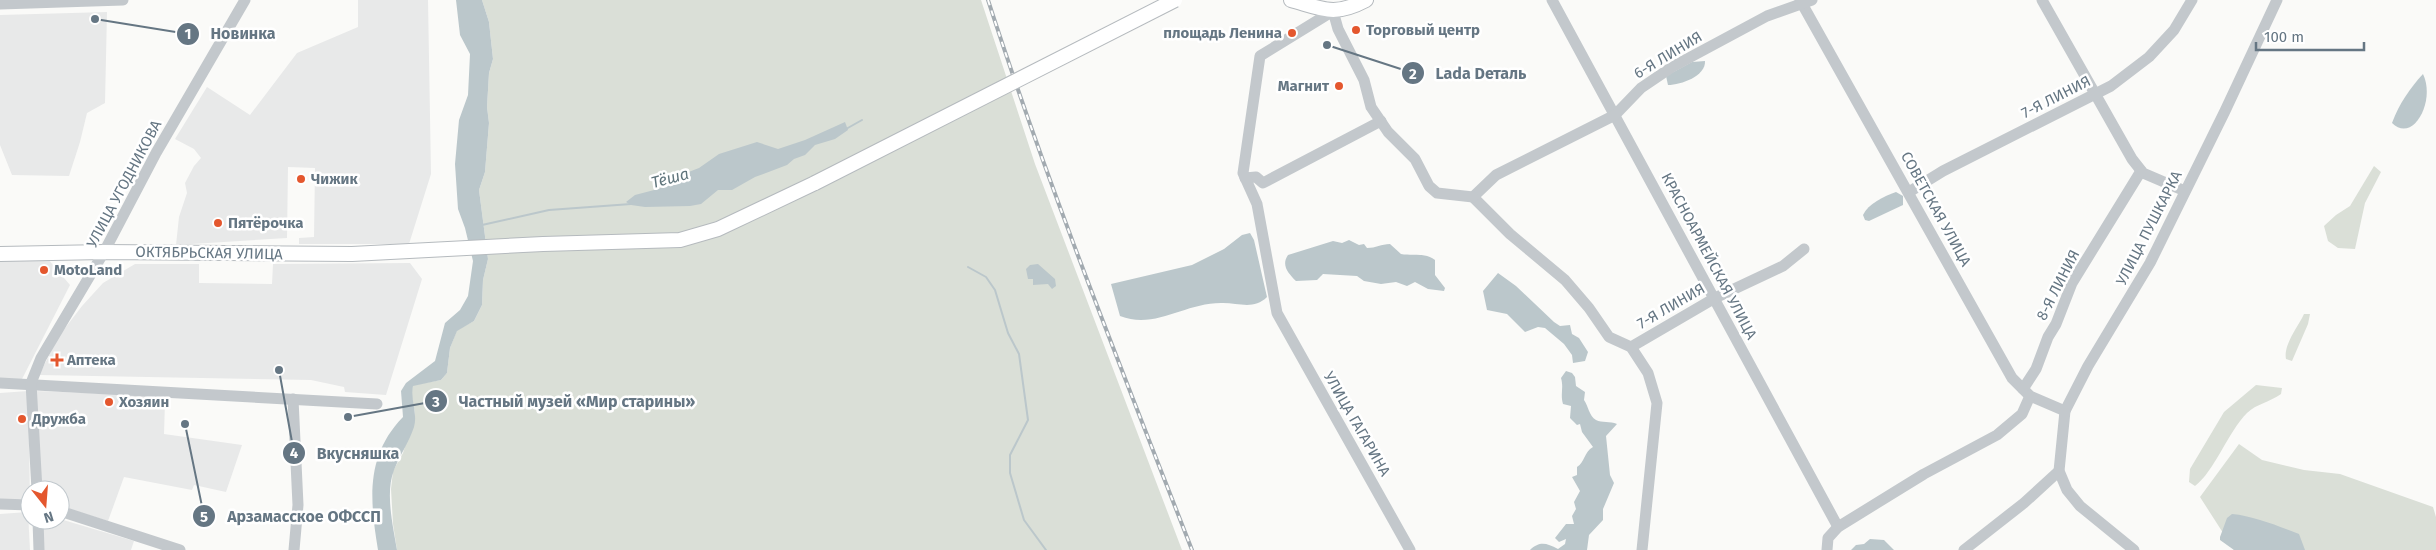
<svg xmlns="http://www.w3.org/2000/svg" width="2436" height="550" viewBox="0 0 2436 550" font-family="'Fira Sans',sans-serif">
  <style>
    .built { fill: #e8e9e9 }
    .green { fill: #dadfd7 }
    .water { fill: #bbc7cb }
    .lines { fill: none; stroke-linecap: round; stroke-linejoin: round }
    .stream { stroke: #bbc7cb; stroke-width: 2 }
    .major-casing { stroke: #b5babe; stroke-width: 16 }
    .minor { stroke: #c3c8cc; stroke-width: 11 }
    .major { stroke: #fff; stroke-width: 14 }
    .rail-casing { stroke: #a2aab0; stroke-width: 4 }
    .rail { stroke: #fff; stroke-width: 2; stroke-dasharray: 5.5; stroke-linecap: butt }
    .major-bridge-casing { stroke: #b5babe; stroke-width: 16; stroke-linecap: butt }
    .major-bridge { stroke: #fff; stroke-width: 14 }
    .poi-dot { fill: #e4572e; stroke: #fff; stroke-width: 2 }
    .labels { text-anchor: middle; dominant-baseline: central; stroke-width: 5; stroke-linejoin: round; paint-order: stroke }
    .poi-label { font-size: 15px; font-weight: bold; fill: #657683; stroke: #fff; text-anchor: start }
    .street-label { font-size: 15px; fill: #657683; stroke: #fff }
    .water-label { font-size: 16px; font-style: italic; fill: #60757c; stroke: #fff }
    .leader { fill: none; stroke: #657683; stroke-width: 2 }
    .callout-dot { fill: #657683; stroke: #fff; stroke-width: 2 }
    .mark-label { font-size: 15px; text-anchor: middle; font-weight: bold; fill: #fff }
    .callout-label { font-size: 16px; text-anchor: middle; font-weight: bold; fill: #657683; stroke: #fff; stroke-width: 5; stroke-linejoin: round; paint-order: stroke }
  </style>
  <rect width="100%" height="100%" fill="#fafaf8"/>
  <g class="built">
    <polygon points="358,0 428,0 431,174 409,244 299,244 299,238 314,237 315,168 288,167 287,238 176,245 179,217 187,193 185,183 194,166 201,158 194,149 175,139 207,87 250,115 297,53 358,27"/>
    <polygon points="107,12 105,103 87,113 80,142 69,176 12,175 0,145 0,15"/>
    <polygon points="47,258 70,285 22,379 0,379 0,259"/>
    <polygon points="410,263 422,279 386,395 345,392 344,387 311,380 39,375 59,336 82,306 103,283 135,264 199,264 199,283 272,284 273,264"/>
    <polygon points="28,391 30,499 0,500 0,393"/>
    <polygon points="36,391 163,396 165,402 164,434 242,445 226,492 194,485 192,490 124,477 108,521 60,506 60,490 40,490"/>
    <polygon points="28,512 30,550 0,550 0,514"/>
    <polygon points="60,519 134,541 131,550 42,550 41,520"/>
  </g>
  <g class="green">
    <polygon points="482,0 981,0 1035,164 1182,550 397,550 393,524 391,489 393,471 403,453 415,413 411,394 413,385 441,380 447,373 450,348 457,330 474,321 482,305 483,280 488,259 479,190 485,172 489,123 487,107 489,73 493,59 489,22"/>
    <polygon points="2374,166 2381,172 2365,203 2355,249 2338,248 2328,241 2324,226 2336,215 2350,206"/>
    <path d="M2304 314H2310L2308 324 2292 361 2286 359C2283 345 2298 327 2304 314Z"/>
    <path d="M2256 385 2282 388 2281 394C2270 402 2256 404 2247 413 2228 432 2214 472 2195 486L2189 482 2190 469 2224 412Z"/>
    <polygon points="2239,444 2262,460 2304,470 2340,474 2433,507 2436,517 2436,550 2234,550 2200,497"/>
  </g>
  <g class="water">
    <path d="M456 0H482L489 22 493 59 489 73 487 107 489 123 485 172 479 190 488 259 483 280 482 305 474 321 457 331 450 348 447 373 441 380 413 386C410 400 418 413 414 427 409 442 400 455 394 470 385 493 393 526 397 550H378C370 501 365 456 403 417L401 391 406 383 435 361 445 323 460 310 468 296 473 261 465 228 458 209 455 164 459 120 468 95 470 54 460 35Z"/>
    <path d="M1705 61C1706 76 1681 85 1668 85L1666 76 1692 62Z"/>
    <path d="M2423 74C2436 101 2413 144 2392 123 2399 104 2410 88 2423 74Z"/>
    <polygon points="845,122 848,130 835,139 815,145 805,155 794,159 787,165 755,177 732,190 718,190 701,204 690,206 645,207 631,205 626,202 635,195 658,189 683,178 686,173 699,168 719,154 757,142 778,149 805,140"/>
    <path d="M1896 192 1903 196V205L1869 221 1865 220 1863 215C1868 204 1884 196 1896 192Z"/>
    <path d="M1250 233 1254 240 1267 297C1254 310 1239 303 1223 303 1185 302 1156 330 1120 316L1111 284 1192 265 1224 249 1242 235Z"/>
    <path d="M1349 240 1359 245 1364 244 1367 248C1376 248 1381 244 1390 244L1401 254C1413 256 1425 252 1435 260V275L1445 288 1444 291 1428 289 1415 282 1407 286 1396 282 1381 284 1364 281 1357 276 1323 274 1317 280 1296 281C1288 273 1281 265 1288 255L1333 241 1342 243Z"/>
    <polygon points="1038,264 1055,279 1056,286 1052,289 1048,284 1033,285 1033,279 1028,279 1026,269 1030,265"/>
    <polygon points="1498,273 1516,286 1554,322 1560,326 1570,325 1572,334 1579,338 1588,352 1585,361 1573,363 1572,355 1564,344 1545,328 1538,327 1525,332 1507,314 1487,310 1483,291"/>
    <path d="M1566 371 1572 373 1575 377 1576 386 1585 392 1584 400C1588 405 1589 416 1596 420 1602 423 1610 421 1617 424L1606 436 1610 475 1614 483 1603 509V520L1589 535 1587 550H1530C1540 541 1546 543 1558 549L1565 544 1566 539 1559 542 1555 538 1566 524H1574L1572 516 1576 509 1574 502 1580 491 1572 477 1577 475V467C1585 462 1584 452 1593 447L1582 432 1580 424 1577 425 1570 418 1571 406 1563 404C1560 394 1564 388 1561 378Z"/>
    <path d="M2232 514C2254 516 2278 526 2299 534L2305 550H2234L2220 540V537L2227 518Z"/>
    <polygon points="1870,539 1884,540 1894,550 1851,550 1856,545 1864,544"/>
  </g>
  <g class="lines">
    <g class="stream">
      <polyline points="846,129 862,120"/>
      <polyline points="482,225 549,210 631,204"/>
      <polyline points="968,267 986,277 995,290 1008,333 1019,354 1028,420 1010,455 1010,473 1024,520 1046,550"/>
    </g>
    <g class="major-casing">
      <g id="major">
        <path d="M1291 0C1323 9 1334 17 1366 0"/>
        <polyline points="0,254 104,252 352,254 543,244 680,240 718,229 815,183"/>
      </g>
    </g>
    <g class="minor">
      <polyline points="1552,0 1838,527"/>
      <polyline points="1800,0 2012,378 2030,396 2065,411"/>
      <polyline points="2042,0 2132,159 2143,173 2185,191"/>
      <polyline points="0,4 123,0"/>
      <polyline points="1245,178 1256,177 1263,183 1381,121"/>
      <polyline points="1909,192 1943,171 2111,86 2149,57 2174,30 2192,0"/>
      <polyline points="1473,197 1510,234 1565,280 1589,308 1609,337 1631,347 1648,373 1657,403 1642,550"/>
      <polyline points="1473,197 1496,175 1615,115 1641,88 1672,67 1767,16 1812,0"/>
      <polyline points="1631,347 1715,298 1783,266 1804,249"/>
      <polyline points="0,383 377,404"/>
      <polyline points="2023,389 2036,369 2048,337 2056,324 2072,283 2141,171"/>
      <polyline points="293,399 298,505 294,550"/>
      <polyline points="37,490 31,383 41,358 104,252 156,153 245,0"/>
      <polyline points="0,504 30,505"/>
      <polyline points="60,511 180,550"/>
      <polyline points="38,520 39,550"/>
      <polyline points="1410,550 1277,313 1257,204 1243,173 1260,56 1333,11 1338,29 1364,80 1371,107 1388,132 1415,159 1429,186 1437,193 1473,197"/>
      <polyline points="1827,550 1828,538 1838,527 1924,474 1997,435 2022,414 2030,396"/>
      <polyline points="1964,550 2024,503 2059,471"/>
      <polyline points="2134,550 2080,506 2067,490 2059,471 2065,411 2088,366 2150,263 2225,111 2277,0"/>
    </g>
    <use href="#major" class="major"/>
    <g class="rail-casing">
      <path id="rail" d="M988 0C1048 186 1121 368 1192 550"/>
    </g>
    <use href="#rail" class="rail"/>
    <g class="major-bridge-casing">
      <polyline id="major-bridge" points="815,183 1175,0"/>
    </g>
    <use href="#major-bridge" class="major-bridge"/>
  </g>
  <g class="poi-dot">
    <circle cx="1356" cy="30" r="5"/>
    <circle cx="1292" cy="33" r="5"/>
    <circle cx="1339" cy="86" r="5"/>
    <circle cx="301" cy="179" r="5"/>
    <circle cx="218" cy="223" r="5"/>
    <circle cx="44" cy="270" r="5"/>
    <path d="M54.5 352.5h5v5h5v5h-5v5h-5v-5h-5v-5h5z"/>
    <circle cx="109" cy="402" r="5"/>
    <circle cx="22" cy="419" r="5"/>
  </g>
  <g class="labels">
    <g class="poi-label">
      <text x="1366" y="30">Торговый центр</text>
      <text x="1282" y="33" text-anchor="end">площадь Ленина</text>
      <text x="1329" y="86" text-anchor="end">Магнит</text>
      <text x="311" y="179">Чижик</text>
      <text x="228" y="223">Пятёрочка</text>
      <text x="54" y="270">MotoLand</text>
      <text x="67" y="360">Аптека</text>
      <text x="119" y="402">Хозяин</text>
      <text x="32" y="419">Дружба</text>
    </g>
    <g class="street-label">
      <text transform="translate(1668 55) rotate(-31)">6-Я ЛИНИЯ</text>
      <text transform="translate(2056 97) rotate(-27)">7-Я ЛИНИЯ</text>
      <text transform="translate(124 184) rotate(-62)">УЛИЦА УГОДНИКОВА</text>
      <text transform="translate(1936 209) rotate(61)">СОВЕТСКАЯ УЛИЦА</text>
      <text transform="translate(2149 228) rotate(-63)">УЛИЦА ПУШКАРКА</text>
      <text transform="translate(209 253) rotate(1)">ОКТЯБРЬСКАЯ УЛИЦА</text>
      <text transform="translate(1709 256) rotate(62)">КРАСНОАРМЕЙСКАЯ УЛИЦА</text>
      <text transform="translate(2058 285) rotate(-63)">8-Я ЛИНИЯ</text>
      <text transform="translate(1671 306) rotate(-30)">7-Я ЛИНИЯ</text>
      <text transform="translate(1357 424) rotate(60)">УЛИЦА ГАГАРИНА</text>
    </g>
    <g class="water-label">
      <text transform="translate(670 178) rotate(-15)">Тёша</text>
    </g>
  </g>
  <path class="leader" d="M95 19L188 34M1327 45L1413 73M348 417L436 401M279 370L294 453M185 424L204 516"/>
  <g class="callout-dot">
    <circle cx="95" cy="19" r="5"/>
    <circle cx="1327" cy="45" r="5"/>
    <circle cx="348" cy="417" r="5"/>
    <circle cx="279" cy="370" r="5"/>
    <circle cx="185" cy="424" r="5"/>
    <circle cx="188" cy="34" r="12"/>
    <circle cx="1413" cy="73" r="12"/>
    <circle cx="436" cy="401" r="12"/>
    <circle cx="294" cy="453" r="12"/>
    <circle cx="204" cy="516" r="12"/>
  </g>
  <g class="mark-label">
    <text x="188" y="39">1</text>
    <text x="1413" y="79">2</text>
    <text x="436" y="407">3</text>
    <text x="294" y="458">4</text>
    <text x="204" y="522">5</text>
  </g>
  <g class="callout-label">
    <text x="243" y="39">Новинка</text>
    <text x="1481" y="79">Lada Dеталь</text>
    <text x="577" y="407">Частный музей «Мир старины»</text>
    <text x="358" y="459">Вкусняшка</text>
    <text x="304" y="522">Арзамасское ОФССП</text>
  </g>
  <g transform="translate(45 505) rotate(163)"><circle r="24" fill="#ffffff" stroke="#c1c8cd"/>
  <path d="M0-4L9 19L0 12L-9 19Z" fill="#e4572e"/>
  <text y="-8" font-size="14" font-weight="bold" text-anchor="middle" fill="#657683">N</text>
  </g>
  <path d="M2256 42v8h108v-8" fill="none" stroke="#657683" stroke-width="2.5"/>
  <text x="2264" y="42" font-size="15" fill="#657683" stroke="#ffffff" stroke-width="4" paint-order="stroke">100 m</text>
</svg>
